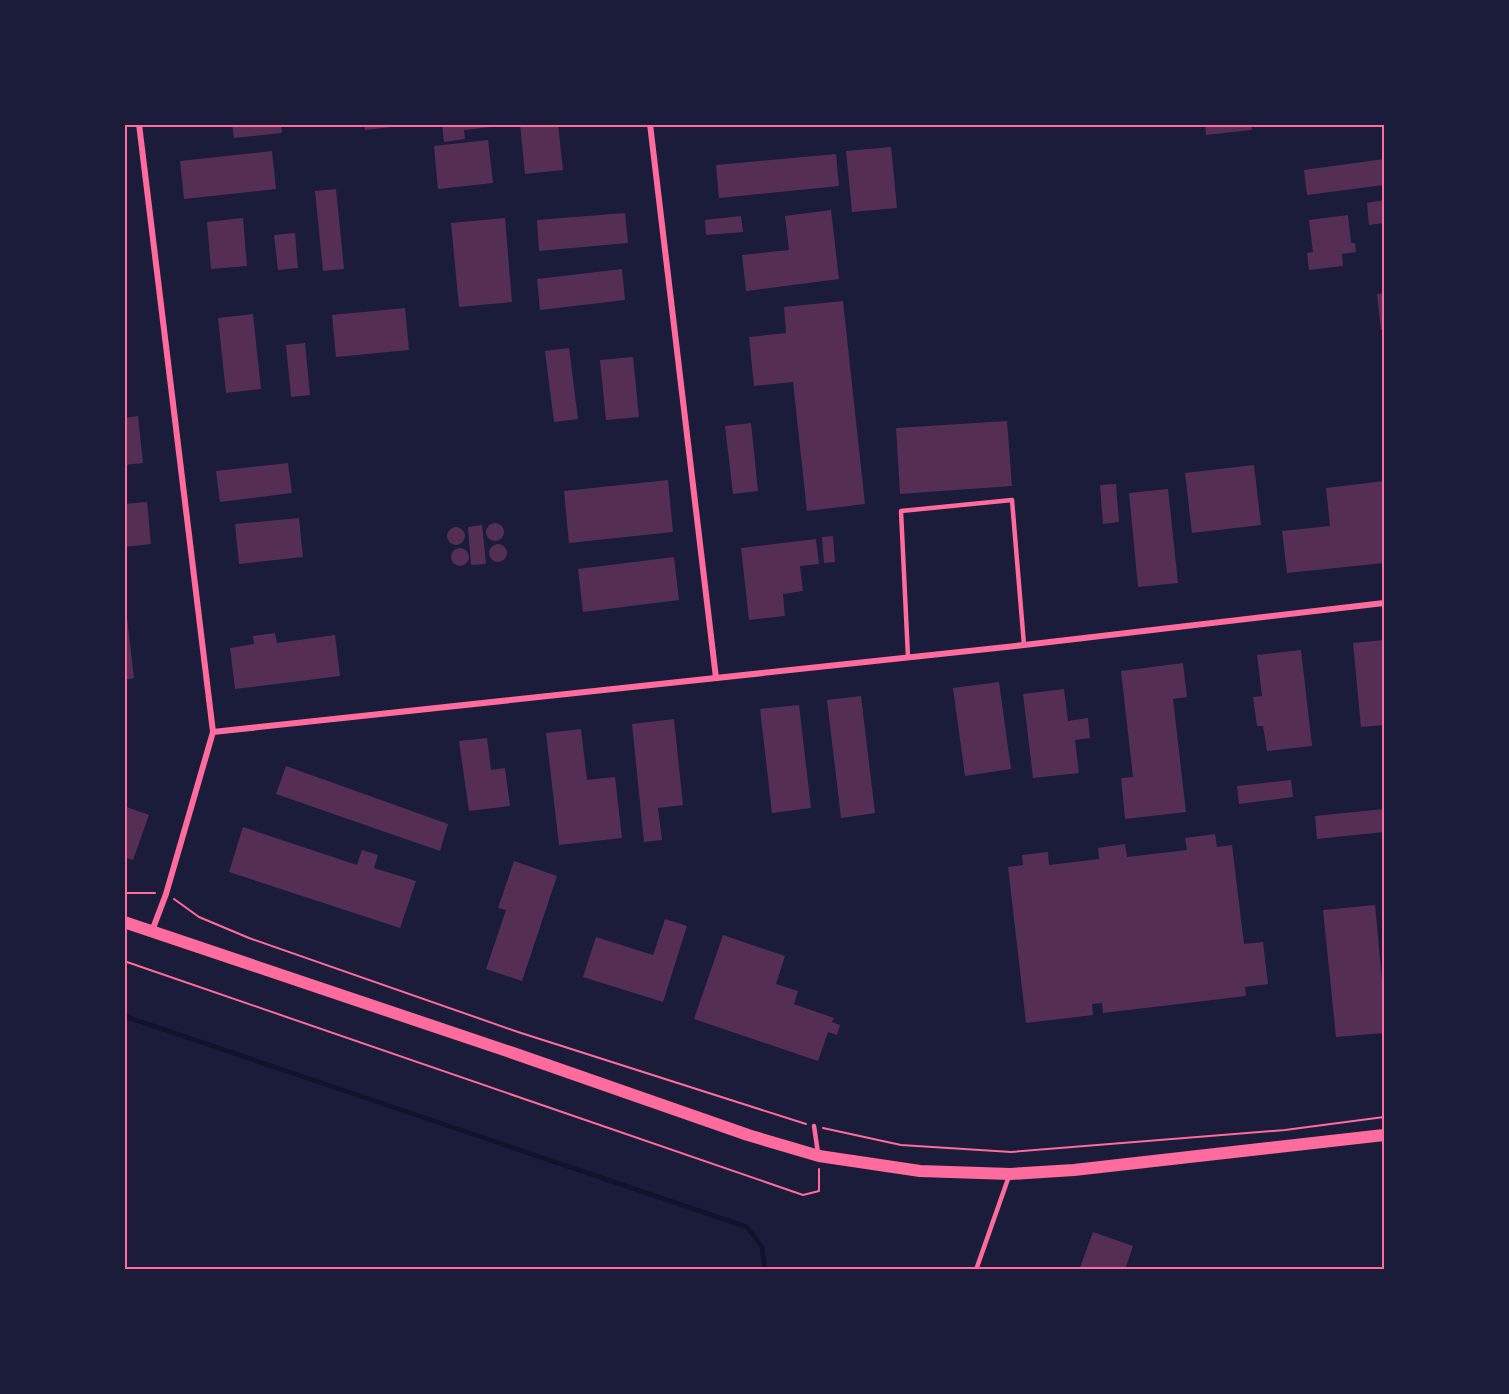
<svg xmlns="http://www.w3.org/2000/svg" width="1509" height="1394" viewBox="0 0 1509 1394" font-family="'IBM Plex Sans',sans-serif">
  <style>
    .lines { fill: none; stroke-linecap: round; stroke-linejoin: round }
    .stream { stroke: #12122b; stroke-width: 4.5 }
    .building { fill: #542f53 }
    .path { stroke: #ff6b9d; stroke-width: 2 }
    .service { stroke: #ff6b9d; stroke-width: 4.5 }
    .minor { stroke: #ff6b9d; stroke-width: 6 }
    .secondary { stroke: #ff6b9d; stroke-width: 12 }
    .neatline { fill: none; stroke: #ff6b9d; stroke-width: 2 }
  </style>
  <rect width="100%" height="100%" fill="#1b1b3a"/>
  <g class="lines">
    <polyline class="stream" points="124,1016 747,1227 762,1247 765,1270"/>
  </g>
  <g class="building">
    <polygon points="232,124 281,124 282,133 234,138"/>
    <polygon points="364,124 401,124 401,126 365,130"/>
    <polygon points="442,124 500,124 500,126 464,130 465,139 444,142"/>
    <polygon points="520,124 558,124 563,170 525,174"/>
    <polygon points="1211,124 1251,124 1252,130 1206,135 1205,125"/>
    <polygon points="488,140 493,183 438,189 434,146"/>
    <polygon points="891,147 897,208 852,212 846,151"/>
    <polygon points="272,151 276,189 184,199 180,161"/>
    <polygon points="836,154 839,186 719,198 716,165"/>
    <polygon points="1384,159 1384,185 1307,195 1304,170"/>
    <polygon points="336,189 344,269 323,271 315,191"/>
    <polygon points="1384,200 1384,223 1369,225 1367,203"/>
    <polygon points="831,210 839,279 746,291 742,255 789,250 785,216"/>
    <polygon points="625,213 628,243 539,251 537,220"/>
    <polygon points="1348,215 1351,243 1355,243 1356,252 1342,254 1343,266 1309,270 1307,253 1313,252 1309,220"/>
    <polygon points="741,216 743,232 706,235 705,220"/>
    <polygon points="243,218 247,266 211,269 207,222"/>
    <polygon points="505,218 512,302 459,307 451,223"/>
    <polygon points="295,233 298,268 278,270 274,235"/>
    <polygon points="622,269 625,300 540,310 537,279"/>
    <polygon points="1384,293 1384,329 1381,330 1377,294"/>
    <polygon points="843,301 865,504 807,511 793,382 754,386 749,337 786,333 784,307"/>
    <polygon points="405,308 409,350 336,357 332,315"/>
    <polygon points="253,314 261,389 226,393 218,318"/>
    <polygon points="305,343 310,395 291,397 286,345"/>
    <polygon points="569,348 578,419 554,422 545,351"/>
    <polygon points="633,357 639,417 606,420 600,360"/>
    <polygon points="138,416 143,463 124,465 124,418"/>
    <polygon points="1007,421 1012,486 900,494 896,428"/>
    <polygon points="751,423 758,491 733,494 725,426"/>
    <polygon points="288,463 292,493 220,502 216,471"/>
    <polygon points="1254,465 1261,525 1192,533 1185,473"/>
    <polygon points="668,480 673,532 569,543 564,491"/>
    <polygon points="1384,481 1384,563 1287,573 1282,531 1330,526 1326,488"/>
    <polygon points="1116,484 1119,522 1103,524 1100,485"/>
    <polygon points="1168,489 1178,583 1138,587 1129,493"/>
    <polygon points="147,502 151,544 124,547 124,504"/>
    <polygon points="299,518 303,557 239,564 235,524"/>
    <circle cx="495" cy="532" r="9"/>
    <polygon points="482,525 486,564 471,565 468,527"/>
    <circle cx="456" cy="536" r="9"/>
    <polygon points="833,536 835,562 824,563 822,537"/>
    <polygon points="816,539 819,564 800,566 803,591 783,594 785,616 749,620 741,548"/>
    <circle cx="498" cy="553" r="9"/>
    <circle cx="460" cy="557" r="9"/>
    <polygon points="674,557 679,600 583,612 578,569"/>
    <polygon points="124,609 126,609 134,678 124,680"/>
    <polygon points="275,633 277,643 335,635 340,676 235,689 230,648 254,644 253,636"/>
    <polygon points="1384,640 1384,725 1361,727 1353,643"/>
    <polygon points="1301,650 1312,746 1267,751 1263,726 1257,726 1253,697 1262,696 1257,655"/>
    <polygon points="1183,663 1187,697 1173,699 1186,812 1125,819 1121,778 1133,777 1121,671"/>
    <polygon points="999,682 1011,769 965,776 953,688"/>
    <polygon points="1064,689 1068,721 1088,718 1090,738 1075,740 1079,773 1033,778 1023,694"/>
    <polygon points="861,696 875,813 841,818 827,700"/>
    <polygon points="799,705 811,808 772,813 760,709"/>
    <polygon points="674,719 683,805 658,808 662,840 644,842 632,724"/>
    <polygon points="581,729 587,780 615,777 622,838 559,845 546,733"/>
    <polygon points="487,738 491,770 505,768 510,806 469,811 459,741"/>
    <polygon points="286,766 448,824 440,851 276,794"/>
    <polygon points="1291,780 1293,797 1239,804 1237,786"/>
    <polygon points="124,806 149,815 133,860 124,857"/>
    <polygon points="1384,809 1384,832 1317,839 1315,816"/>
    <polygon points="243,827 357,865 362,850 378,855 374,868 416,881 400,928 229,872"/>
    <polygon points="1215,834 1217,847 1232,845 1244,944 1263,942 1268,984 1245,987 1246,996 1103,1013 1102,1003 1092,1004 1093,1015 1026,1023 1008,867 1023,865 1022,855 1048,852 1049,865 1099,859 1098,848 1125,844 1127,857 1187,850 1185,838"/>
    <polygon points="514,861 557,876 522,981 486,969 506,910 498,908"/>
    <polygon points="1375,905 1384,1001 1384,1033 1336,1037 1323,910"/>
    <polygon points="665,919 687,926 663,1002 583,977 596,937 653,955"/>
    <polygon points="723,935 785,956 776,984 798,991 794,1004 834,1018 832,1022 840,1025 837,1035 828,1032 818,1061 694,1019"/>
    <polygon points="1093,1232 1133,1246 1125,1270 1079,1270"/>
  </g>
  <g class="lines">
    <g class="path">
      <polyline points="124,893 155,893"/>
      <polyline points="174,899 199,917 249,938 518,1032 806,1124"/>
      <polyline points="124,961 803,1195 819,1191 819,1169"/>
      <polyline points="823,1128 901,1145 1011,1152 1285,1130 1384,1117"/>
    </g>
    <g class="service">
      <polyline points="908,657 901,511 1012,500 1024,645"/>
      <polyline points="814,1126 818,1153"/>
      <polyline points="976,1270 1009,1176"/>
    </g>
    <g class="minor">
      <polyline points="139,124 213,732"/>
      <polyline points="650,124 716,678"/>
      <polyline points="152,931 166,894 213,732 1024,645 1384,603"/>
    </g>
    <polyline class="secondary" points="124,922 513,1053 748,1135 819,1156 920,1171 1010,1174 1074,1170 1384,1135"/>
  </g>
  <rect width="1509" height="1394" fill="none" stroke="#1b1b3a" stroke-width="252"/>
  <rect x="126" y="126" width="1257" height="1142" class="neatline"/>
</svg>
